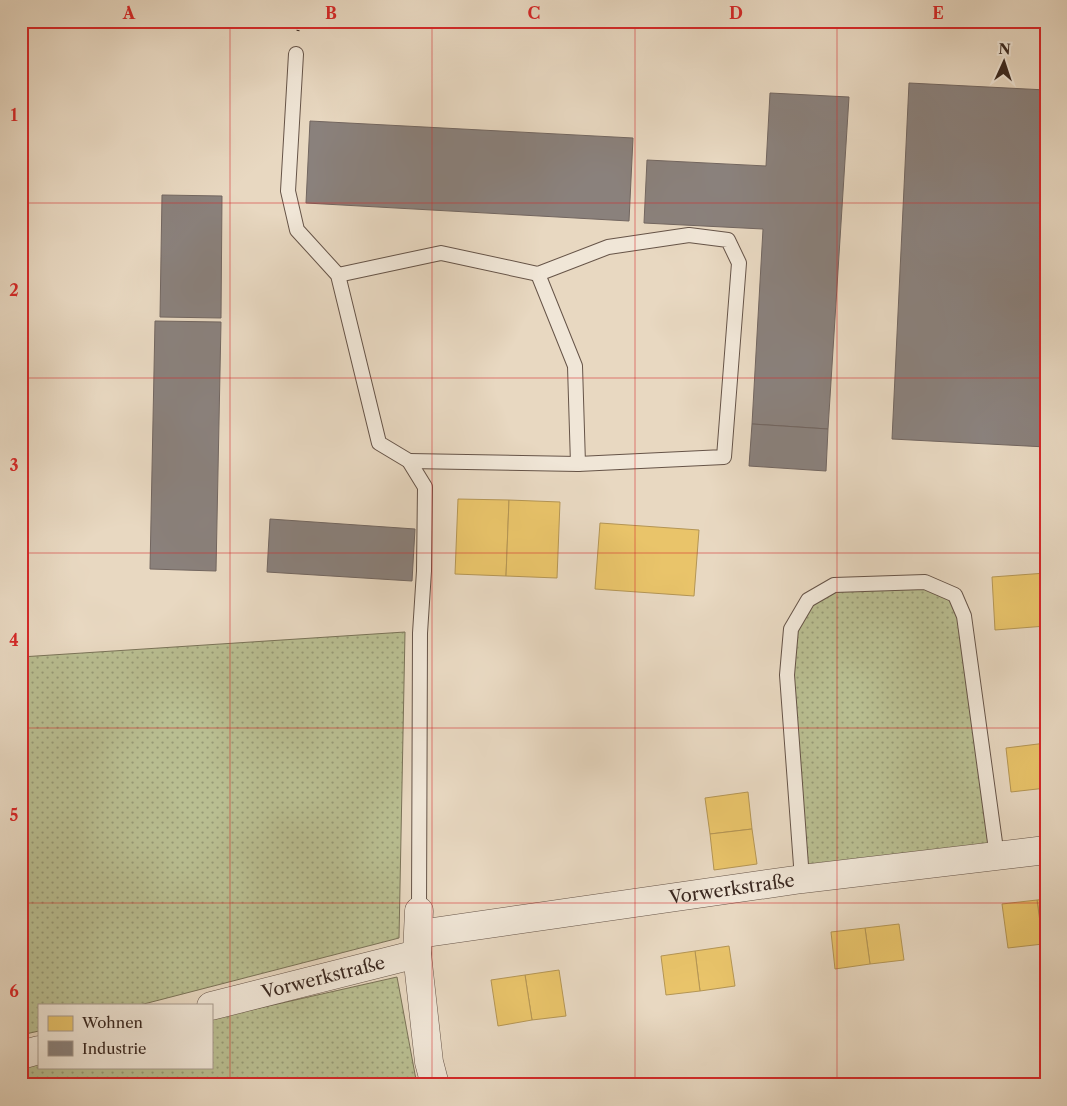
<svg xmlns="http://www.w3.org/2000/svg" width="1067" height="1106" viewBox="0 0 1067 1106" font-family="'Libre Caslon Text',serif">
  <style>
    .grass { fill: url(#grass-dots); stroke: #7a7358 }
    .homes { fill: #e9c46a; stroke: #b49554 }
    .industry { fill: #8a817c; stroke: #726660 }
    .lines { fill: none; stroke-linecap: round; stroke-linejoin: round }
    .service-casing { stroke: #665448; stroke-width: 16 }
    .minor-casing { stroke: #665448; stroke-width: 29 }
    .path { stroke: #3a2820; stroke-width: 3; stroke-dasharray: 1 2.5; stroke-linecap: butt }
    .service { stroke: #f0e6d7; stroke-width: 14 }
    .minor { stroke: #f0e6d7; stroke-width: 28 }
    .grid { fill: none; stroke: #d62828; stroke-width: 1; stroke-opacity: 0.55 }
    .labels { text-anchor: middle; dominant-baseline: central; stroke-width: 5; stroke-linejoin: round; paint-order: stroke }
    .street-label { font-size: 18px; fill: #3a2820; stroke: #f0e6d7 }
    .neatline { fill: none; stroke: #d62828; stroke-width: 2 }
    .grid-label { font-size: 16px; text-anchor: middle; font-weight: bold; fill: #d62828 }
  </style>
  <defs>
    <pattern id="grass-dots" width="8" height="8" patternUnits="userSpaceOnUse" patternTransform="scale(1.25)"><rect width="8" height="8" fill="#b9be91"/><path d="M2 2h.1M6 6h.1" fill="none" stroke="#979a76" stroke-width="1.8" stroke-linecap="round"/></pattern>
  </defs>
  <rect width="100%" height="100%" fill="#e8d8c1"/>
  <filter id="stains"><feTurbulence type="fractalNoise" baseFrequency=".004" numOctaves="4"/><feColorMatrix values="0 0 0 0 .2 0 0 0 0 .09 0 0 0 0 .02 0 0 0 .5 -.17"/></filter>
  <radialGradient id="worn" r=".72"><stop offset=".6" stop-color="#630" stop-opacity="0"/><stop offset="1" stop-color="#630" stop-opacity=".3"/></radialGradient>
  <g class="grass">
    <polygon points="925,582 955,595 997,857 802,879 791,629 808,600 834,585"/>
    <polygon points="405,632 399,938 140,1005 39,1005 39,1031 21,1035 21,657"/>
    <polygon points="397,977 417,1085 21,1085 21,1068 39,1063 39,1067 211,1067 211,1019"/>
  </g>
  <g class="homes">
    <polygon points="458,499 509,500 506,576 455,574"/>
    <polygon points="509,500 560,502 557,578 506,576"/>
    <polygon points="600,523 699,530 694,596 595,589"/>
    <polygon points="1046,573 1046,626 995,630 992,577"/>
    <polygon points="1046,743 1046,788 1011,792 1006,748"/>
    <polygon points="748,792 752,829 710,834 705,798"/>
    <polygon points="752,829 757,864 714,870 710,834"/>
    <polygon points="1046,899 1046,944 1043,944 1037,900"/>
    <polygon points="1037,900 1043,944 1008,948 1002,904"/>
    <polygon points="899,924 904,960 870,964 865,928"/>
    <polygon points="865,928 870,964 835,969 831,932"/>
    <polygon points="729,946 735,986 700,991 695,951"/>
    <polygon points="695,951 700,991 666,995 661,956"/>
    <polygon points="559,970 566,1016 532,1020 525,975"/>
    <polygon points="525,975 532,1020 498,1026 491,980"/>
  </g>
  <g class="industry">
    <polygon points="807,21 852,21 852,24"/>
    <polygon points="909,83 1046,90 1046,447 892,439"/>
    <polygon points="770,93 849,97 828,429 752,424 763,229 644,223 647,160 766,166"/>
    <polygon points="310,121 633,138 629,221 306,203"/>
    <polygon points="162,195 222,196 221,318 160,317"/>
    <polygon points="155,321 221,322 216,571 150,569"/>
    <polygon points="752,424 828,429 826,471 749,466"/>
    <polygon points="270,519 415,529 412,581 267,572"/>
  </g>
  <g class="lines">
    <g class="service-casing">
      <g id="service">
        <polyline points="296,54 288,191 297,230 338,275 379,443 409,461 425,487 424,571 420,633 419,911"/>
        <polyline points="538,274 575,366 578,464"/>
        <polyline points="338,275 441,253 538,274 608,247 689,235 728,240 739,263 724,457 578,464 409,461"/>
        <polyline points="802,879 787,675 791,629 808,600 834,585 925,582 955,595 964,616 997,857"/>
      </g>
    </g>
    <g class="minor-casing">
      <g id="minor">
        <polyline points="419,911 417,954 429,1062 435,1085"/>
        <path id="s1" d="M419 934 802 879 1046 850"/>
        <path id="s2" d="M211 1006 417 954"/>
        <polyline points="21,1055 39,1050"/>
      </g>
    </g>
    <polyline class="path" points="298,31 299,21"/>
    <use href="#service" class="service"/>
    <use href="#minor" class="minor"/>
  </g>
  <path class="grid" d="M230 21V1085M432 21V1085M635 21V1085M837 21V1085M21 203H1046M21 378H1046M21 553H1046M21 728H1046M21 903H1046"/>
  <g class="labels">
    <g class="street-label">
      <text stroke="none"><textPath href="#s1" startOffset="316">Vorwerkstraße</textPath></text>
      <text stroke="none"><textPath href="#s2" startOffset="116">Vorwerkstraße</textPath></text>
    </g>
  </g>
  <rect width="1067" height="1106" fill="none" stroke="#e8d8c1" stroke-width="55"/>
  <rect x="38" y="1004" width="175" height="65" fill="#f0e6d7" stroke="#a79a8e"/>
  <rect x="48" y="1016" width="25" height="15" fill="#e9c46a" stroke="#a79a8e"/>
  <text x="82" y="1028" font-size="15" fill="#3a2820">Wohnen</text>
  <rect x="48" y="1041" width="25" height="15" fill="#8a817c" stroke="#a79a8e"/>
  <text x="82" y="1054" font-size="15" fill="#3a2820">Industrie</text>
  <g transform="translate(1004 62) rotate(3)" stroke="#f0e6d7" stroke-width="4" paint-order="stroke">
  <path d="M0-4L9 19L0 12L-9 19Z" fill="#3a2820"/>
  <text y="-8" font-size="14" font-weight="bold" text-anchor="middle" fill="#3a2820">N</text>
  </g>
  <rect x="28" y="28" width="1012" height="1050" class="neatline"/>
  <g class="grid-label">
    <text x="129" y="19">A</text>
    <text x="331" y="19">B</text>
    <text x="534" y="19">C</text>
    <text x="736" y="19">D</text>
    <text x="938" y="19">E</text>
    <text x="14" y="121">1</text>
    <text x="14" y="296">2</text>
    <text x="14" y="471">3</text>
    <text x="14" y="646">4</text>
    <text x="14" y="821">5</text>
    <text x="14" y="997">6</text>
  </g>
  <rect width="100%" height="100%" filter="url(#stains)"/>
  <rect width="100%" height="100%" fill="url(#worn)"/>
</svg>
